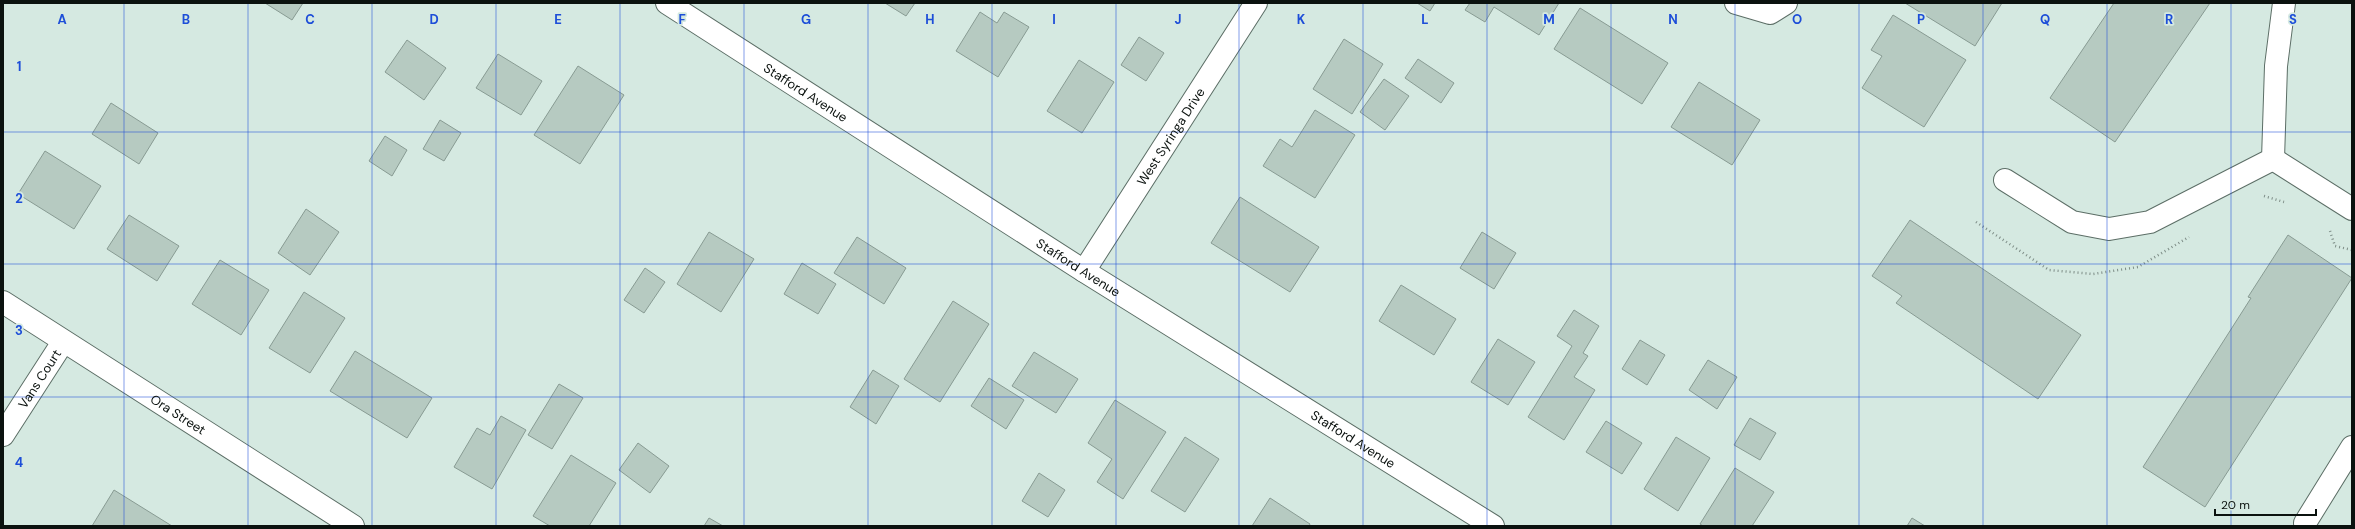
<svg xmlns="http://www.w3.org/2000/svg" width="2355" height="529" viewBox="0 0 2355 529" font-family="'DM Sans',sans-serif">
  <style>
    .building { fill: #b6cac1; stroke: #889b93 }
    .lines { fill: none; stroke-linecap: round; stroke-linejoin: round }
    .minor-casing { stroke: #5c6e66; stroke-width: 24 }
    .path { stroke: #7e8d87; stroke-width: 2.5; stroke-dasharray: 1 3; stroke-linecap: butt }
    .minor { stroke: #fff; stroke-width: 22 }
    .grid { fill: none; stroke: #1d4ed8; stroke-width: 1; stroke-opacity: 0.55 }
    .labels { text-anchor: middle; dominant-baseline: central; stroke-width: 3.5; stroke-linejoin: round; paint-order: stroke }
    .street-label { font-size: 13px; fill: #0b120f; stroke: #d5e9e1 }
    .grid-label { font-size: 13px; text-anchor: middle; font-weight: bold; fill: #1d4ed8; stroke: #d5e9e1; stroke-width: 3.5; stroke-linejoin: round; paint-order: stroke }
  </style>
  <rect width="100%" height="100%" fill="#d5e9e1"/>
  <g class="building">
    <polygon points="265,3 303,3 292,20"/>
    <polygon points="885,3 915,3 906,16"/>
    <polygon points="1417,3 1435,3 1430,11"/>
    <polygon points="1470,3 1559,3 1539,35 1494,7 1485,22 1465,10"/>
    <polygon points="1905,3 2002,3 1975,46"/>
    <polygon points="2114,3 2210,3 2115,142 2050,98"/>
    <polygon points="1580,8 1668,63 1642,104 1554,49"/>
    <polygon points="980,12 997,23 1004,12 1029,27 998,77 956,51"/>
    <polygon points="1893,15 1966,60 1924,127 1862,88 1882,56 1871,50"/>
    <polygon points="1139,37 1164,53 1146,81 1121,65"/>
    <polygon points="1344,39 1383,64 1352,114 1313,89"/>
    <polygon points="407,40 446,68 424,100 385,72"/>
    <polygon points="498,54 542,81 521,115 476,88"/>
    <polygon points="1418,59 1454,83 1441,103 1405,78"/>
    <polygon points="1079,60 1114,82 1082,133 1047,111"/>
    <polygon points="578,66 624,95 580,164 534,135"/>
    <polygon points="1384,79 1409,96 1385,130 1360,112"/>
    <polygon points="1699,82 1760,120 1732,165 1671,127"/>
    <polygon points="111,103 158,133 139,164 92,134"/>
    <polygon points="1315,110 1355,135 1315,198 1263,166 1280,139 1292,147"/>
    <polygon points="440,120 461,133 444,161 423,149"/>
    <polygon points="385,136 407,150 392,176 369,161"/>
    <polygon points="45,151 101,186 74,229 18,194"/>
    <polygon points="1240,197 1319,247 1290,292 1211,243"/>
    <polygon points="306,209 339,232 310,275 278,253"/>
    <polygon points="129,215 179,246 157,281 107,249"/>
    <polygon points="1910,220 2081,335 2038,399 1896,303 1902,296 1872,276"/>
    <polygon points="709,232 754,259 721,312 677,284"/>
    <polygon points="1482,232 1516,253 1494,289 1460,268"/>
    <polygon points="2288,235 2352,278 2205,507 2143,467 2251,298 2248,297"/>
    <polygon points="857,237 906,268 884,304 834,273"/>
    <polygon points="220,260 269,290 241,335 192,304"/>
    <polygon points="802,263 836,284 818,314 784,294"/>
    <polygon points="645,268 665,282 644,313 624,300"/>
    <polygon points="1401,285 1456,319 1434,355 1379,321"/>
    <polygon points="304,292 345,318 310,373 269,348"/>
    <polygon points="953,301 989,324 940,402 904,379"/>
    <polygon points="1574,310 1599,326 1583,353 1588,356 1574,377 1595,390 1564,440 1528,417 1572,346 1557,336"/>
    <polygon points="1498,339 1535,362 1508,405 1471,382"/>
    <polygon points="1640,340 1665,355 1647,385 1622,369"/>
    <polygon points="355,351 432,398 407,438 330,391"/>
    <polygon points="1034,352 1078,379 1056,413 1012,386"/>
    <polygon points="1708,360 1737,377 1717,409 1689,390"/>
    <polygon points="873,370 899,386 876,424 850,407"/>
    <polygon points="989,378 1024,400 1006,429 971,406"/>
    <polygon points="559,384 583,398 552,449 528,435"/>
    <polygon points="1115,400 1166,432 1123,499 1097,482 1112,459 1088,443"/>
    <polygon points="501,416 526,430 492,489 454,467 477,428 490,435"/>
    <polygon points="1750,418 1776,433 1760,460 1734,445"/>
    <polygon points="1606,421 1642,443 1622,474 1586,452"/>
    <polygon points="1185,437 1219,459 1185,512 1151,491"/>
    <polygon points="1676,437 1710,458 1678,511 1644,489"/>
    <polygon points="638,443 669,466 650,493 619,470"/>
    <polygon points="571,455 616,483 589,526 550,526 533,516"/>
    <polygon points="1735,468 1774,492 1752,526 1703,526 1700,524"/>
    <polygon points="1039,473 1065,490 1048,517 1022,501"/>
    <polygon points="114,490 172,526 92,526"/>
    <polygon points="1270,498 1310,524 1309,526 1252,526"/>
    <polygon points="709,518 723,526 704,526"/>
    <polygon points="1912,518 1925,526 1907,526"/>
  </g>
  <g class="lines">
    <g class="minor-casing">
      <g id="minor">
        <path id="s1" d="M667 3 1084 271 1493 526"/>
        <polyline points="1736,3 1770,13 1786,3"/>
        <polyline points="2273,159 2352,209"/>
        <polyline points="2005,180 2072,222 2109,229 2150,222 2273,159 2276,66 2284,3"/>
        <path id="s2" d="M1084 271 1256 3"/>
        <path id="s3" d="M3 302 353 526"/>
        <path id="s4" d="M3 435 63 342"/>
        <polyline points="2305,523 2352,447"/>
      </g>
    </g>
    <g class="path">
      <polyline points="2264,196 2284,202"/>
      <polyline points="1976,222 2049,270 2093,274 2138,267 2189,237"/>
      <polyline points="2330,231 2335,246 2352,250"/>
    </g>
    <use href="#minor" class="minor"/>
  </g>
  <path class="grid" d="M124 3V526M248 3V526M372 3V526M496 3V526M620 3V526M744 3V526M868 3V526M992 3V526M1116 3V526M1239 3V526M1363 3V526M1487 3V526M1611 3V526M1735 3V526M1859 3V526M1983 3V526M2107 3V526M2231 3V526M3 132H2352M3 264H2352M3 397H2352"/>
  <g class="labels">
    <g class="street-label">
      <text stroke="none"><textPath href="#s1" startOffset="165">Stafford Avenue</textPath></text>
      <text stroke="none"><textPath href="#s2" startOffset="160">West Syringa Drive</textPath></text>
      <text stroke="none"><textPath href="#s1" startOffset="489">Stafford Avenue</textPath></text>
      <text stroke="none"><textPath href="#s4" startOffset="67">Vans Court</textPath></text>
      <text stroke="none"><textPath href="#s3" startOffset="208">Ora Street</textPath></text>
      <text stroke="none"><textPath href="#s1" startOffset="813">Stafford Avenue</textPath></text>
    </g>
  </g>
  <g class="grid-label">
    <text x="62" y="24">A</text>
    <text x="186" y="24">B</text>
    <text x="310" y="24">C</text>
    <text x="434" y="24">D</text>
    <text x="558" y="24">E</text>
    <text x="682" y="24">F</text>
    <text x="806" y="24">G</text>
    <text x="930" y="24">H</text>
    <text x="1054" y="24">I</text>
    <text x="1178" y="24">J</text>
    <text x="1301" y="24">K</text>
    <text x="1425" y="24">L</text>
    <text x="1549" y="24">M</text>
    <text x="1673" y="24">N</text>
    <text x="1797" y="24">O</text>
    <text x="1921" y="24">P</text>
    <text x="2045" y="24">Q</text>
    <text x="2169" y="24">R</text>
    <text x="2293" y="24">S</text>
    <text x="19" y="71">1</text>
    <text x="19" y="203">2</text>
    <text x="19" y="335">3</text>
    <text x="19" y="467">4</text>
  </g>
  <rect width="2355" height="529" fill="none" stroke="#0b120f" stroke-width="8"/>
  <path d="M2215 509v6h101v-6" fill="none" stroke="#0b120f" stroke-width="2"/>
  <text x="2221" y="509" font-size="12" fill="#0b120f" stroke="#d5e9e1" stroke-width="3" paint-order="stroke">20 m</text>
</svg>
